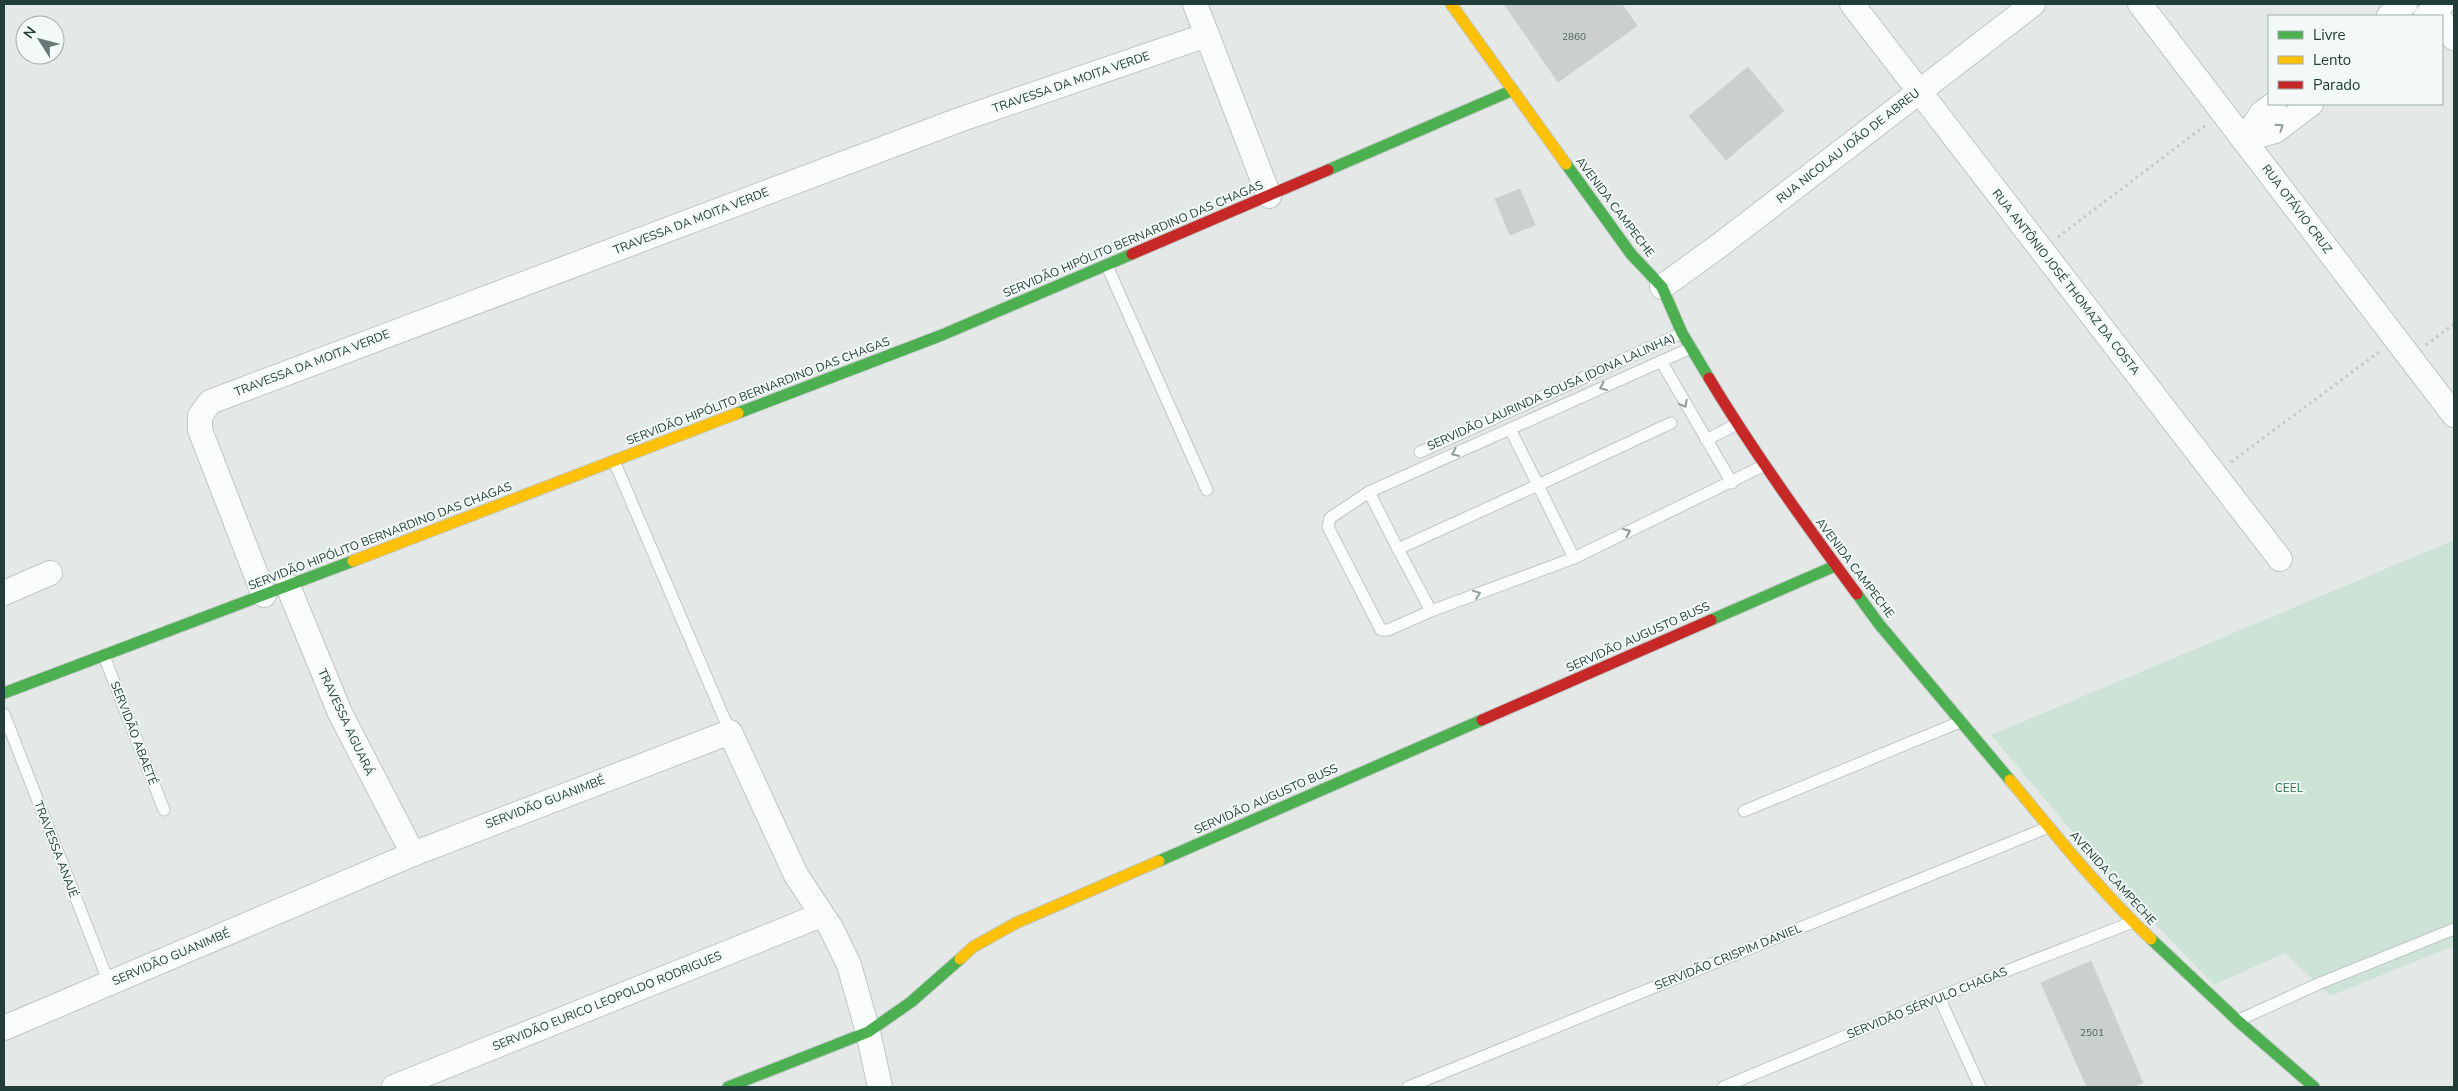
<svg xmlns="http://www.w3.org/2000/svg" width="2458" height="1091" viewBox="0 0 2458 1091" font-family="'Nunito Sans',sans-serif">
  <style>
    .green { fill: #cce3d6 }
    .building { fill: #cbd0cf; stroke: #ccd2d1 }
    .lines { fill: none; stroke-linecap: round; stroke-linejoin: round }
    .lane-casing { stroke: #c1c6c5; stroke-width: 13 }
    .street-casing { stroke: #c1c6c5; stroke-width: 26 }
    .fast-casing { stroke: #bfc7c5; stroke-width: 13 }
    .slow-casing { stroke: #bfc7c5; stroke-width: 13 }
    .jam-casing { stroke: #bfc7c5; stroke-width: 13 }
    .path { stroke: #c0cac8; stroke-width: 3; stroke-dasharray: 2.5 4; stroke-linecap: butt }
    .lane { stroke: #fbfcfc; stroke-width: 11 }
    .street { stroke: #fbfcfc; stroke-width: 24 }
    .fast { stroke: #4caf50; stroke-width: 11 }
    .slow { stroke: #ffc107; stroke-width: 11 }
    .jam { stroke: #c62828; stroke-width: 11 }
    .oneway { stroke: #8e9d9b }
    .labels { text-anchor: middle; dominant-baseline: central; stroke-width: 4; stroke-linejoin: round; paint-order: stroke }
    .number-label { font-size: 10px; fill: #4c6360 }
    .street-label { font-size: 12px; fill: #213e3a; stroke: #f2f9f6 }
    .park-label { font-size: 12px; fill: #297652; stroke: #f2f9f6 }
  </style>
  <rect width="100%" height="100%" fill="#e4e9e8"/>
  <polygon class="green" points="2454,540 2454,946 2330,996 2285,953 2214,985 2112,879 1991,735"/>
  <g class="building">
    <polygon points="1504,4 1622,4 1637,26 1558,82"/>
    <polygon points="1748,67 1784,111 1726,160 1689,116"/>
    <polygon points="1520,189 1535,225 1510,235 1495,199"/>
    <polygon points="2091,961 2143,1083 2131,1087 2087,1087 2041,983"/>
  </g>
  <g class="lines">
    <g class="lane-casing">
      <g id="lane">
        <polyline points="1107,266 1207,490"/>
        <polyline points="1661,361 1732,483"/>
        <polyline points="1510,429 1538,485 1398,549 1369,492 1330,518 1328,527 1381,630 1388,630 1431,611 1574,558 1765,465"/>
        <polyline points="1706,440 1737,424"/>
        <polyline points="1420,452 1682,333"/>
        <polyline points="614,461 730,732"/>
        <polyline points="1369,492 1691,348"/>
        <polyline points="1398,549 1431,611"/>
        <polyline points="1574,558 1538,485 1671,423"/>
        <polyline points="104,656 164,810"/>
        <polyline points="4,714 109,983"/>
        <polyline points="1744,811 1960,722"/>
        <polyline points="1939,997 1980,1087"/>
        <polyline points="2239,1020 2318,984 2454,929"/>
        <polyline points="1408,1087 2049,827"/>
        <polyline points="1723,1087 1939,997 2133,922"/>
      </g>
    </g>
    <g class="street-casing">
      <g id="street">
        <polyline points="1195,4 1207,35"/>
        <polyline points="1852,4 2280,559"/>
        <polyline points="2140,4 2454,415"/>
        <polyline points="2389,16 2405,4"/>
        <polyline points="2426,16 2442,4"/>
        <polyline points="2442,22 2454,38"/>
        <polyline points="2244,140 2275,131 2311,104"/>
        <polyline points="2244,140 2262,113 2274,104"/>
        <polyline points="1662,287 1720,245 2033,4"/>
        <polyline points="288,586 340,713 413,854"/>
        <polyline points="4,593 50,573"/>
        <polyline points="264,595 200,430 200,416 210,402 959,120 1207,35 1269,196"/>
        <polyline points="4,1028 413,854 730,732 796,875 831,928 849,965 868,1032 880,1087"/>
        <polyline points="394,1087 821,915"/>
      </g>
    </g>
    <g class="fast-casing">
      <g id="fast">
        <polyline points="1566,164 1631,254 1662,287 1682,333 1709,378"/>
        <polyline points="1328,170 1513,90"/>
        <polyline points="738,413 942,335 1132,254"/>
        <polyline points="1857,594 1879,624 2010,780"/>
        <polyline points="1711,620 1835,566"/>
        <polyline points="4,693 353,561"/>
        <polyline points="1159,861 1482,720"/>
        <polyline points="2151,939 2238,1021 2314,1087"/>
        <polyline points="728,1087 868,1032 911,1002 960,959"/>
      </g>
    </g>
    <g class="slow-casing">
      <g id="slow">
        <polyline points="1451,4 1566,164"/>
        <polyline points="353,561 738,413"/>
        <path d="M2010 780C2055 834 2100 891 2151 939"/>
        <polyline points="960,959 973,947 1016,923 1159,861"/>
      </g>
    </g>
    <g class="jam-casing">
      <g id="jam">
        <polyline points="1132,254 1328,170"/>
        <path d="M1709 378C1754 453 1805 524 1857 594"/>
        <polyline points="1482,720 1711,620"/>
      </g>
    </g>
    <g class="path">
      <polyline points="2058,237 2206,125"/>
      <polyline points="2426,345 2454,324"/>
      <polyline points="2231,462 2379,352"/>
    </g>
    <use href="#lane" class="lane"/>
    <use href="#street" class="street"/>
    <use href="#fast" class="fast"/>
    <use href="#slow" class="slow"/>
    <use href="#jam" class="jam"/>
  </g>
  <defs><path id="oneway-chevron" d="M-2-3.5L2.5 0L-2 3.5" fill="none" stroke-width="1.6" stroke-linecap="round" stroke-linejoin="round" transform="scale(1.25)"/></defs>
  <g class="oneway">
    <use href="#oneway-chevron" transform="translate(2280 127) rotate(-34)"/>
    <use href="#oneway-chevron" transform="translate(1603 387) rotate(156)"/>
    <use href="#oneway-chevron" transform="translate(1684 404) rotate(61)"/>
    <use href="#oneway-chevron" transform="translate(1455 453) rotate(156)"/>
    <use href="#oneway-chevron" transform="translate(1627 532) rotate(-25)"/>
    <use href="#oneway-chevron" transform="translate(1477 594) rotate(-21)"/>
  </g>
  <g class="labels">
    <g class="number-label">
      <text x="1574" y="37">2860</text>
      <text x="2092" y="1033">2501</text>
    </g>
    <g class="street-label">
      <text transform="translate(1071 82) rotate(-19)">TRAVESSA DA MOITA VERDE</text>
      <text transform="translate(1848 146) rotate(-38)">RUA NICOLAU JOÃO DE ABREU</text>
      <text transform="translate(1615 207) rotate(53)">AVENIDA CAMPECHE</text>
      <text transform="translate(2297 209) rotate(53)">RUA OTÁVIO CRUZ</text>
      <text transform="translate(691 221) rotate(-21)">TRAVESSA DA MOITA VERDE</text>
      <text transform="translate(1133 239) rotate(-23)">SERVIDÃO HIPÓLITO BERNARDINO DAS CHAGAS</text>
      <text transform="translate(2066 282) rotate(52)">RUA ANTÔNIO JOSÉ THOMAZ DA COSTA</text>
      <text transform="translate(312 363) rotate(-21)">TRAVESSA DA MOITA VERDE</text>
      <text transform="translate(758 391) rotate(-21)">SERVIDÃO HIPÓLITO BERNARDINO DAS CHAGAS</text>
      <text transform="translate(1551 392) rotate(-24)">SERVIDÃO LAURINDA SOUSA (DONA LALINHA)</text>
      <text transform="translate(380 536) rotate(-21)">SERVIDÃO HIPÓLITO BERNARDINO DAS CHAGAS</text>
      <text transform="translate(1855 568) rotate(53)">AVENIDA CAMPECHE</text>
      <text transform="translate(1638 637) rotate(-24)">SERVIDÃO AUGUSTO BUSS</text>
      <text transform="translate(346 722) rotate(65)">TRAVESSA AGUARÁ</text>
      <text transform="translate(134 733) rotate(69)">SERVIDÃO ABAETÉ</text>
      <text transform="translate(1266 799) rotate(-24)">SERVIDÃO AUGUSTO BUSS</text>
      <text transform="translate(545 802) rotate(-21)">SERVIDÃO GUANIMBÉ</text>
      <text transform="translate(56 849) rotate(69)">TRAVESSA ANAJÉ</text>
      <text transform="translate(2113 878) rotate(48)">AVENIDA CAMPECHE</text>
      <text transform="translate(171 957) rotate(-23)">SERVIDÃO GUANIMBÉ</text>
      <text transform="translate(1728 957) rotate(-22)">SERVIDÃO CRISPIM DANIEL</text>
      <text transform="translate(607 1001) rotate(-22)">SERVIDÃO EURICO LEOPOLDO RODRIGUES</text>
      <text transform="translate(1927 1003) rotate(-22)">SERVIDÃO SÉRVULO CHAGAS</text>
    </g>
    <g class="park-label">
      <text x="2289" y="788">CEEL</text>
    </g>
  </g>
  <rect width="2458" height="1091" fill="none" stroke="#213e3a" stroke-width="10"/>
  <rect x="2268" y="15" width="175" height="90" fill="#f2f9f6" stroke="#9eaeab"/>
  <rect x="2278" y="31" width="25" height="8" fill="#4caf50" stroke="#9eaeab"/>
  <text x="2313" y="40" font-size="15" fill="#213e3a">Livre</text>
  <rect x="2278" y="56" width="25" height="8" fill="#ffc107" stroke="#9eaeab"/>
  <text x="2313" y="65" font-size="15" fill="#213e3a">Lento</text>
  <rect x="2278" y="81" width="25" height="8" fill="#c62828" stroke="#9eaeab"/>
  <text x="2313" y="90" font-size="15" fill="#213e3a">Parado</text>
  <g transform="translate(40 40) rotate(306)"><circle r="24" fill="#f2f9f6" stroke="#9eaeab"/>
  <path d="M0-4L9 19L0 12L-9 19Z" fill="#657a77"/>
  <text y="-8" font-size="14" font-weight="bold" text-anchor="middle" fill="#213e3a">N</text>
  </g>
</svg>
